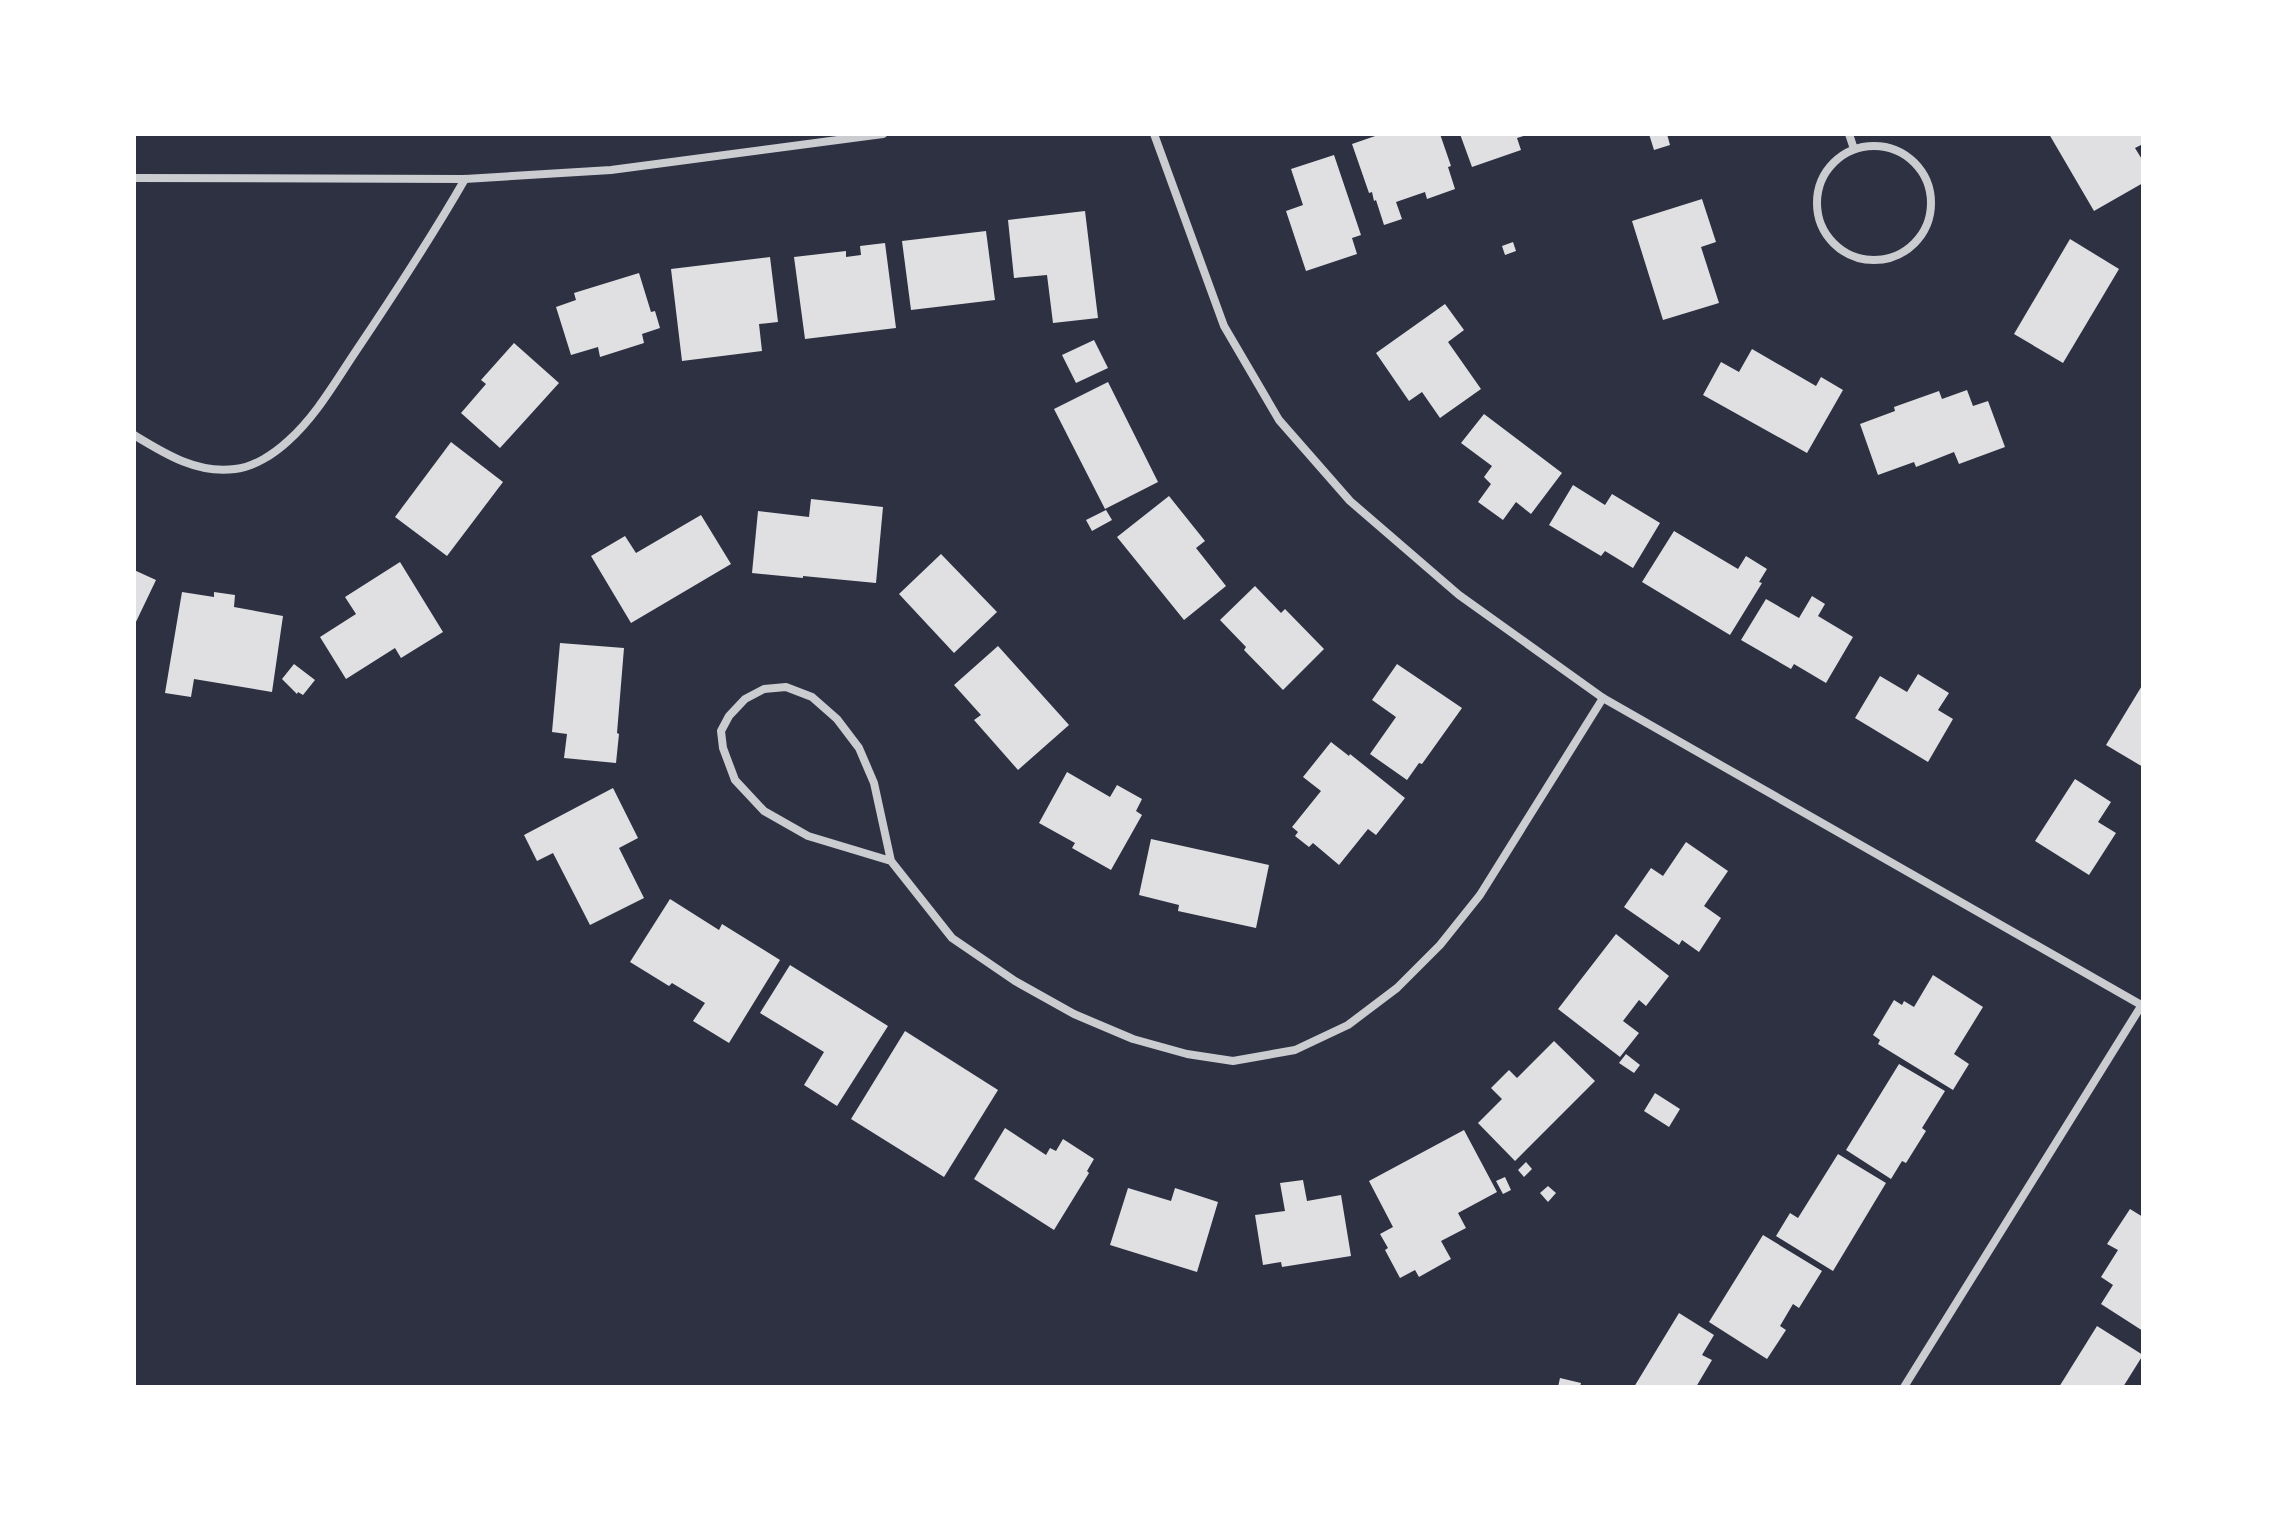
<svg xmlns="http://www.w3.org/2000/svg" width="2277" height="1521" viewBox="0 0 2277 1521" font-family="'Roboto Condensed',sans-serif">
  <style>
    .building { fill: #e0e0e3 }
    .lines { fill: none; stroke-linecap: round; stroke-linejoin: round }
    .minor { stroke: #caccd0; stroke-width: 8 }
  </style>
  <rect width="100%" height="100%" fill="#2d3142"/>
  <g class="building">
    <polygon points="1381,134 1440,134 1451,166 1448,167 1455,189 1427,199 1425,192 1396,202 1402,219 1384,225 1376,200 1374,201 1372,192 1369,193 1352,144"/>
    <polygon points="1460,134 1527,134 1527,135 1517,138 1521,150 1472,167"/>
    <polygon points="1649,134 1667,134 1670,145 1654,150"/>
    <polygon points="2049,134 2143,134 2143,144 2135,148 2143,161 2143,183 2094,211"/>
    <polygon points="1334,155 1361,235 1352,238 1357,254 1306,271 1286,211 1303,205 1291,169"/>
    <polygon points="1702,199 1716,242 1701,247 1719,303 1663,320 1632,221"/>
    <polygon points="1085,211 1098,318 1053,323 1047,275 1014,278 1008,220"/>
    <polygon points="986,231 995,300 911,310 902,241"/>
    <polygon points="2070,239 2119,269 2063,363 2014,334"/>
    <polygon points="1513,242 1516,251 1505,255 1502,246"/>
    <polygon points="885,243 896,328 805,339 794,257 846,251 846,257 861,255 860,246"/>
    <polygon points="770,257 778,322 759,324 762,351 682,361 671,269"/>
    <polygon points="639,273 651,312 655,311 660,328 642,334 644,343 600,357 598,347 571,355 556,307 576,300 574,293"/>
    <polygon points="1445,304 1464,330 1448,342 1481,389 1440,418 1422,392 1409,401 1376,353"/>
    <polygon points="1094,340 1108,368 1076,383 1062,355"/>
    <polygon points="514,343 559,383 500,448 461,413 486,384 481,380"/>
    <polygon points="1752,349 1816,386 1821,377 1843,390 1807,453 1703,395 1721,362 1739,372"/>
    <polygon points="1108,382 1158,482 1105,509 1054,409"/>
    <polygon points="1967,390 1973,406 1988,401 2005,447 1959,464 1954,452 1916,467 1914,462 1878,475 1860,424 1895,411 1894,407 1939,391 1942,399"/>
    <polygon points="1484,414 1562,473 1531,514 1516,502 1503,520 1478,502 1491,484 1484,477 1492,466 1461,443"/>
    <polygon points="451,442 503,482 447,556 395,517"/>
    <polygon points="1573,485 1605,505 1612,494 1660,523 1633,568 1605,551 1601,556 1549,525"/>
    <polygon points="1169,496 1205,541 1196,548 1226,586 1184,620 1117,537"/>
    <polygon points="811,499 883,507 876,583 803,576 803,578 752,573 758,511 809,517"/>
    <polygon points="1106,510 1112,520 1092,531 1086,520"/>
    <polygon points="701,515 731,564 631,623 591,556 625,536 636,553"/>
    <polygon points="1674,531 1738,569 1746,556 1767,569 1759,582 1762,583 1730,635 1642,582"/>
    <polygon points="941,554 997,612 954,653 899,594"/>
    <polygon points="400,562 443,632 401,658 395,648 346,679 320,637 356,614 345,597"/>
    <polygon points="134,570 156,580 134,626"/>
    <polygon points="1255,586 1281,613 1285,609 1324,649 1283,690 1244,650 1246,647 1220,620"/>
    <polygon points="182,592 214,597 214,592 235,595 234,607 283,616 272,692 194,679 191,697 165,693"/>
    <polygon points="1812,596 1825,604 1818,616 1853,637 1826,683 1794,664 1791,669 1741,640 1766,599 1799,618"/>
    <polygon points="560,643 624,648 617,733 619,734 616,763 564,758 567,734 552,732"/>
    <polygon points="998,646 1069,725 1018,770 974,720 981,715 954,685"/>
    <polygon points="294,664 315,680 303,695 298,692 297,694 282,679"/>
    <polygon points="1397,664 1462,708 1422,764 1419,763 1407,780 1370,754 1396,717 1372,700"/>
    <polygon points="1918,674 1949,693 1938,710 1953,719 1928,762 1855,718 1880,676 1907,692"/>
    <polygon points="2143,684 2143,767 2106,745"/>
    <polygon points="1331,742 1349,756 1350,754 1405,798 1376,835 1368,829 1339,865 1313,843 1309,847 1295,836 1298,832 1292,827 1321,791 1303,777"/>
    <polygon points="1067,772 1110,797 1117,785 1142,799 1136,811 1142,815 1111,870 1072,848 1075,843 1039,823"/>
    <polygon points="2075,779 2111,802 2098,822 2116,833 2089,875 2035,841"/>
    <polygon points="613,788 638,838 619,848 644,898 590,925 553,853 537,861 524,835"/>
    <polygon points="1151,839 1269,865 1256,928 1178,911 1179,905 1139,895"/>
    <polygon points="1686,842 1728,871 1704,906 1721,918 1699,952 1682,940 1679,945 1624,907 1651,868 1663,876"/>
    <polygon points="670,899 719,930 722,924 780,960 729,1043 693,1021 705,1003 672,983 669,986 630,962"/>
    <polygon points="1616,934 1669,976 1646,1006 1639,1000 1623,1021 1639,1033 1620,1057 1558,1009"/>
    <polygon points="790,965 888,1026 837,1106 804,1085 824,1052 760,1013"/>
    <polygon points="1933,975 1983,1007 1954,1054 1969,1064 1953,1090 1878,1044 1880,1040 1873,1035 1894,1000 1902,1005 1904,1001 1914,1007"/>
    <polygon points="905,1031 998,1090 944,1177 851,1119"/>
    <polygon points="1554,1041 1595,1081 1515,1161 1478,1123 1502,1099 1491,1088 1509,1070 1517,1078"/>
    <polygon points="1626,1054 1640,1065 1634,1073 1619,1063"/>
    <polygon points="1899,1064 1945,1091 1922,1128 1926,1131 1906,1163 1902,1161 1891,1179 1846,1150"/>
    <polygon points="1655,1093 1680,1109 1669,1127 1644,1111"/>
    <polygon points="1005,1128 1046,1155 1050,1148 1056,1151 1063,1139 1094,1159 1087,1171 1089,1173 1054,1230 974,1179"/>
    <polygon points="1464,1130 1497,1192 1458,1213 1466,1228 1441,1241 1451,1259 1419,1277 1415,1270 1400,1278 1385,1250 1388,1248 1380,1234 1393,1227 1369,1181"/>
    <polygon points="1838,1154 1886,1183 1833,1271 1776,1236 1790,1213 1798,1218"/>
    <polygon points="1526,1162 1532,1169 1524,1177 1518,1170"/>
    <polygon points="1505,1177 1511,1190 1503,1194 1496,1181"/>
    <polygon points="1303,1180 1307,1201 1341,1195 1351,1256 1282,1267 1281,1262 1263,1265 1255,1215 1285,1211 1280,1183"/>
    <polygon points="1548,1186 1556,1193 1548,1202 1540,1193"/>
    <polygon points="1128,1188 1171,1201 1175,1188 1218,1202 1197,1272 1110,1245"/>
    <polygon points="2130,1209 2143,1217 2143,1331 2101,1304 2113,1285 2101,1277 2118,1250 2107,1244"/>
    <polygon points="1763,1235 1822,1271 1799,1308 1793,1304 1780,1326 1786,1330 1767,1359 1709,1322"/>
    <polygon points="1679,1313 1714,1335 1702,1355 1712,1360 1696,1387 1634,1387"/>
    <polygon points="2097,1326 2143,1355 2123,1387 2059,1387"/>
    <polygon points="1560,1378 1581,1383 1580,1387 1558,1387"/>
  </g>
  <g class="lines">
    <g class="minor">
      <polyline points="1154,134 1224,326 1279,420 1350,501 1459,595 1603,698 2143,1006"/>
      <polyline points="1849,134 1854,149"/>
      <circle cx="1874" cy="203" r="57"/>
      <polyline points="134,178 465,179 611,170 883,134"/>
      <path d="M134 435C165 454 197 474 235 469 254 467 274 454 288 441 315 417 334 384 354 354 393 296 430 240 465 179"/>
      <polyline points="891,861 808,836 764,811 735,780 723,748 721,731 729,716 745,699 764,689 786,687 812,697 837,719 859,748 874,783 891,861 952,938 1015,981 1074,1014 1133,1039 1187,1054 1233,1061 1295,1050 1348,1025 1397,988 1440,945 1480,895 1603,698"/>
      <polyline points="1904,1387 2143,1003"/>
    </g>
  </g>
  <rect width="2277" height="1521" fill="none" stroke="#ffffff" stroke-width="272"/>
</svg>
